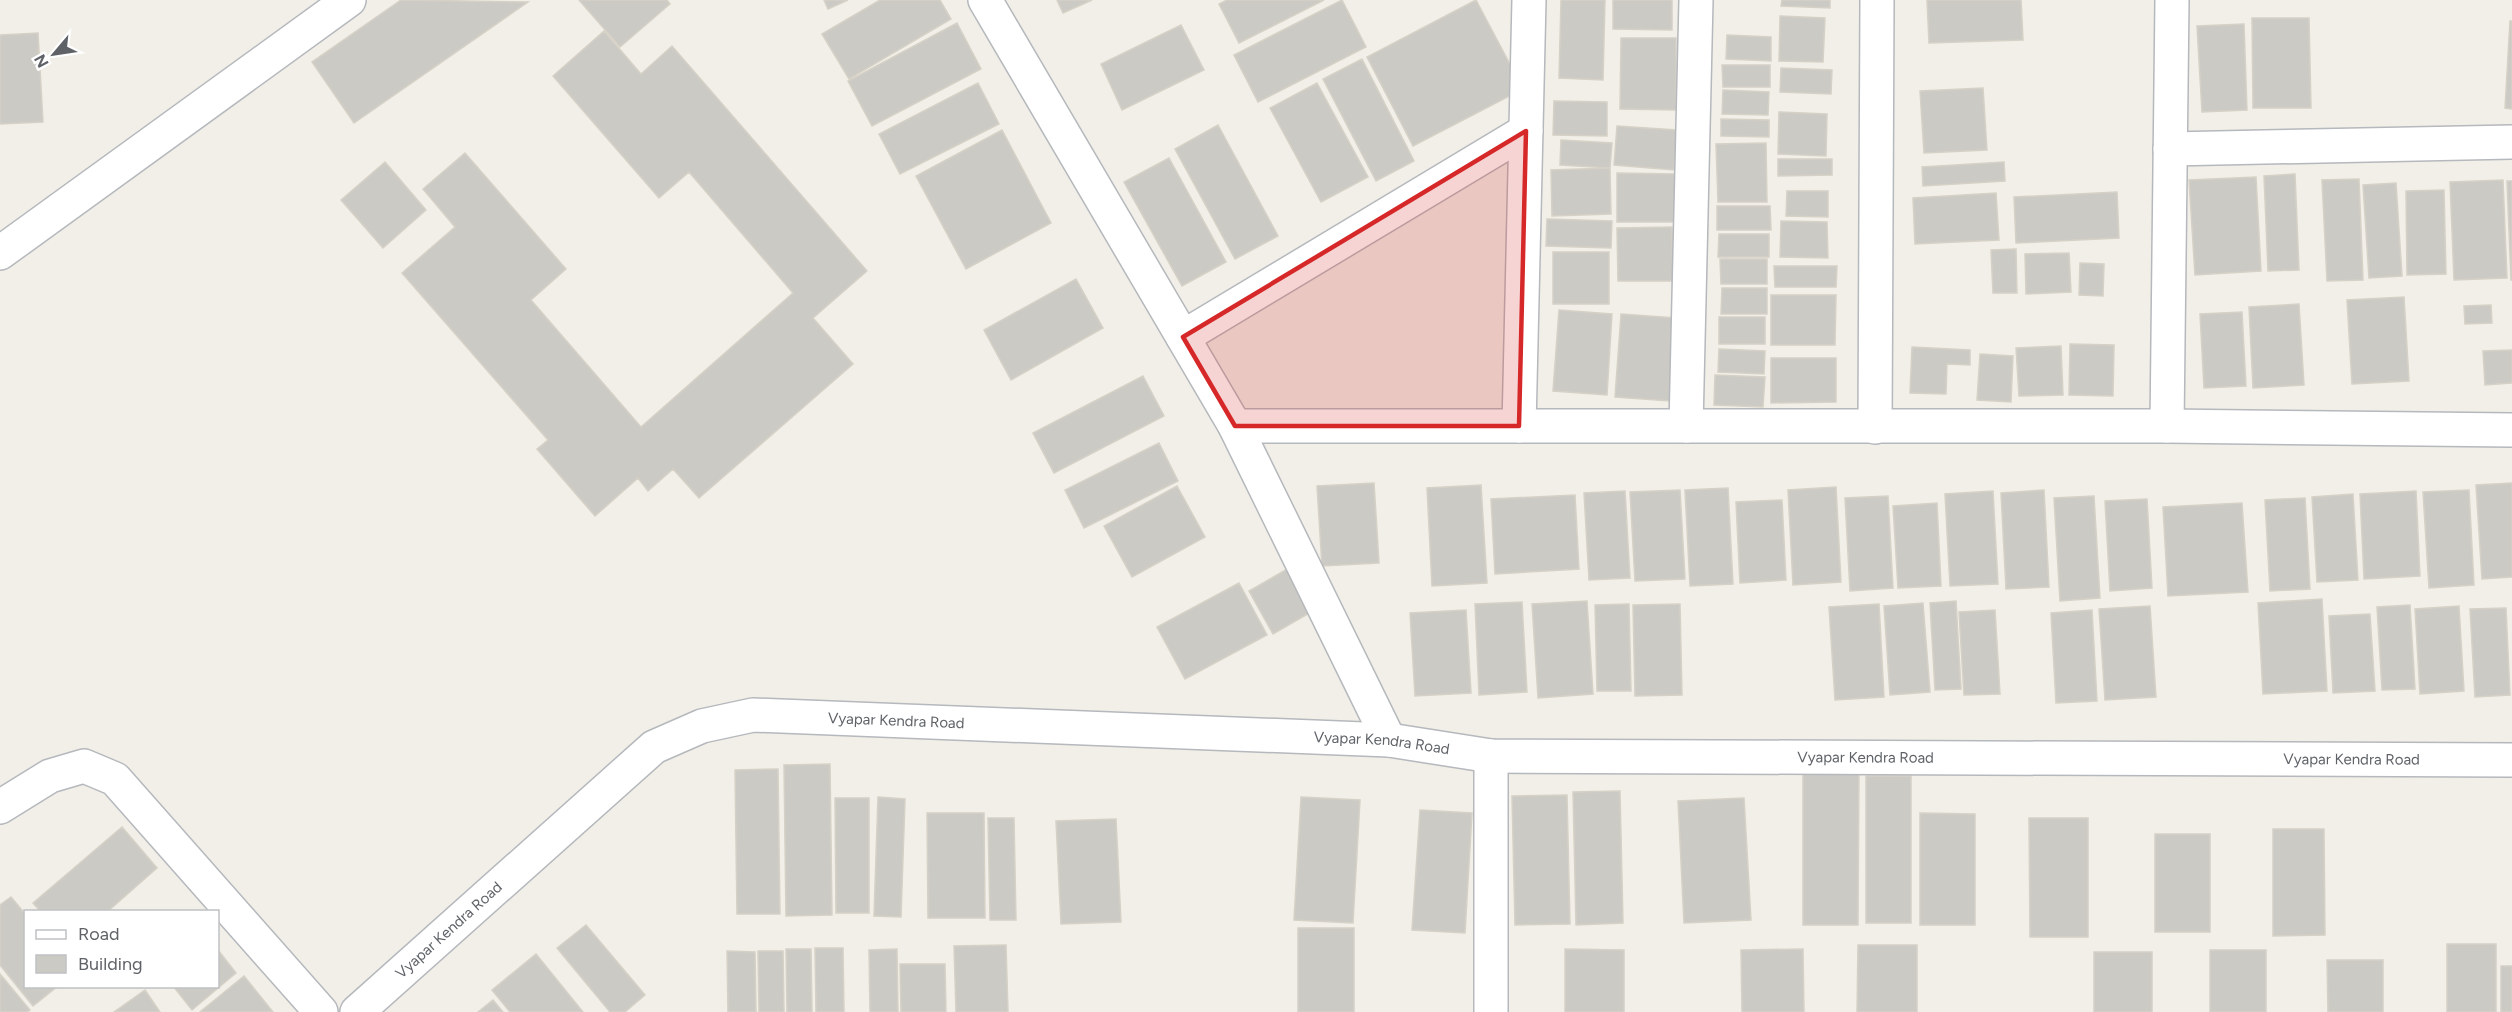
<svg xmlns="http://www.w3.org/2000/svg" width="2512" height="1012" viewBox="0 0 2512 1012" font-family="Figtree,sans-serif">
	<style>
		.building { fill: #cccac5; stroke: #d6d1c6; stroke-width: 1.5 }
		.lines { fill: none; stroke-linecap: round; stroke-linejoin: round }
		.minor-casing { stroke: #b5b8bc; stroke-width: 36 }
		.minor { stroke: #fff; stroke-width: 33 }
		.marked { fill: #d62828; fill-opacity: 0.2; stroke: #d62828; stroke-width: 4.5; stroke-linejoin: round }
		.labels { text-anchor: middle; stroke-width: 4.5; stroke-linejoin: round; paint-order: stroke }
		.street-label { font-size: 15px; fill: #5f6368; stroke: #fff }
	</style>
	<rect width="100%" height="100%" fill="#f1efe8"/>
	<path class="building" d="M401,0L528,2L354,123L312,62Z
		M579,0H667L670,4L620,47Z
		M824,0H848L828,9Z
		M880,0H940L951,19L849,79L822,34Z
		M1057,0H1092L1063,13Z
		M1227,0H1324L1239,43L1219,4Z
		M1342,0L1366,47L1258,102L1234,55Z
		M1476,0L1523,89L1413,146L1367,57Z
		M1561,0H1605L1603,80L1559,78Z
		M1613,0H1672V30L1613,29Z
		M1782,0H1830V8L1781,6Z
		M1927,0H2021L2023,40L1929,43Z
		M1780,16L1825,18L1823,62L1779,61Z
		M2252,18H2309L2311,108H2253Z
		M2510,21H2512V109L2505,108Z
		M957,23L981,69L872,126L848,81Z
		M2244,24L2247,110L2202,112L2197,26Z
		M1181,25L1204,70L1122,110L1101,64Z
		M604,31L641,74L672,46L867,271L813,318L853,364L699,498L673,469L648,491L638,478L595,516L537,449L548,440L402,273L455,227L423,189L465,153L566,269L531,300L641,427L793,293L689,172L659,198L553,76Z
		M38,33L43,122L0,124V35Z
		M1727,35L1771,37V61L1726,59Z
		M1621,38H1676V110L1620,109Z
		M1362,59L1414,161L1376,181L1323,79Z
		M1722,65H1770V87H1723Z
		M1781,68L1832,70L1831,94L1780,92Z
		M978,83L999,124L900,174L879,134Z
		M1317,83L1368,177L1321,202L1270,108Z
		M1983,88L1987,150L1924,153L1920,91Z
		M1723,90L1769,92L1768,115L1722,114Z
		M1554,101L1607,102V136L1553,135Z
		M1779,112L1827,114L1826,156L1778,154Z
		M1721,119L1769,120V137L1721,136Z
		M1218,125L1278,236L1235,259L1175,149Z
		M1617,126L1677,130L1674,170L1614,165Z
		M1002,130L1051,223L966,269L916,176Z
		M1561,140L1612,143L1610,168L1560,165Z
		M1766,143L1767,202H1718L1716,144Z
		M1169,158L1226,262L1182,286L1124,182Z
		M1778,159H1832V175L1778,176Z
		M385,162L426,210L383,248L341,200Z
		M2004,162L2005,181L1923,186L1922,167Z
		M1610,168L1611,214L1552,216L1551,170Z
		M1617,173L1676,174V222H1617Z
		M2295,174L2299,270L2268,271L2264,176Z
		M2256,177L2261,271L2195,275L2189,180Z
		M2359,179L2363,280L2327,281L2322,180Z
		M2503,180L2507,278L2454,280L2450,182Z
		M2507,181H2512V280H2511Z
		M2396,183L2402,276L2369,278L2363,185Z
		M2444,190L2446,274L2407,275L2406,191Z
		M1787,191H1828V217L1786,216Z
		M2117,192L2119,238L2016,243L2014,197Z
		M1996,193L1999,240L1915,244L1913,198Z
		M1717,206H1770L1771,230H1717Z
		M1547,219L1612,221L1611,248L1546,246Z
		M1781,221L1827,222L1828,258L1780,257Z
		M1672,227L1673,281H1618L1617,228Z
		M1719,234H1769V257H1718Z
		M2016,249L2017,293H1993L1991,250Z
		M1553,252H1609V304H1553Z
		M2069,253L2071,292L2026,294L2025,254Z
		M1720,259H1767V284H1721Z
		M2080,263L2104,264L2103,296L2079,295Z
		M1774,266H1837L1836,287H1775Z
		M1076,279L1103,328L1011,380L984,330Z
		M1722,288H1767V314H1721Z
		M1771,295H1836L1835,345H1771Z
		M2404,297L2409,381L2352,384L2347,300Z
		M2299,304L2304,385L2253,388L2249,307Z
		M2491,305L2492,323L2465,324L2464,306Z
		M1559,310L1612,314L1607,395L1553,391Z
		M2242,312L2246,386L2204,388L2200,314Z
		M1621,314L1676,318L1670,401L1615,397Z
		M1719,317H1765V344H1719Z
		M2070,344L2114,345L2113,396L2069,395Z
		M2061,346L2063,395L2019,396L2016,348Z
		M1912,347L1970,350V365L1947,364L1946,394L1910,393Z
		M1719,349L1765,351L1764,374L1718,372Z
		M2512,350V383L2485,385L2483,351Z
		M1980,354L2013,356L2011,402L1977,400Z
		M1771,358H1836V402L1771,403Z
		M1715,375L1765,377L1763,407L1714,405Z
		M1143,376L1164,416L1054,473L1033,433Z
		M1159,443L1178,481L1084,528L1065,490Z
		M1374,483L1379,563L1322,566L1317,486Z
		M2512,483V577L2482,579L2476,485Z
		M1481,485L1487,583L1432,586L1427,488Z
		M1177,486L1205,537L1132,577L1104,526Z
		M1836,487L1841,582L1793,585L1788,490Z
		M1728,488L1733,584L1690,586L1685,490Z
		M1680,490L1685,579L1635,581L1630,492Z
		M2044,490L2049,587L2006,589L2001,493Z
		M2469,490L2474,585L2429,588L2423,492Z
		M1625,491L1630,578L1589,580L1584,493Z
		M1993,491L1998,584L1950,586L1945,494Z
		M2416,491L2420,576L2364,579L2360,494Z
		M2353,494L2358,580L2317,582L2312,497Z
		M1575,495L1579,569L1495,574L1491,499Z
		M1888,496L1893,588L1850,591L1845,498Z
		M2094,496L2100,598L2060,601L2054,498Z
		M2305,498L2310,589L2270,591L2265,500Z
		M2147,499L2152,588L2110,591L2105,501Z
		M1782,500L1786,580L1740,583L1736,502Z
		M1937,503L1941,586L1898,588L1893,506Z
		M2242,503L2248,592L2168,596L2163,507Z
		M1296,564L1320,607L1273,634L1249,591Z
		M1239,583L1267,635L1185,679L1157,627Z
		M2322,599L2327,691L2263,694L2258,603Z
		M1587,601L1593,694L1538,698L1532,604Z
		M1956,601L1961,689L1935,690L1930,603Z
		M1522,602L1527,692L1479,695L1475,604Z
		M1923,603L1930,692L1890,695L1884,606Z
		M1629,604L1631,691H1597L1595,605Z
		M1680,604L1682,695L1635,696L1633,605Z
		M1879,604L1884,697L1835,700L1829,607Z
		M2410,605L2415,689L2382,690L2377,607Z
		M2150,606L2156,697L2105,700L2099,609Z
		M2459,606L2464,691L2420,694L2415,609Z
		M2506,608L2510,695L2475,697L2470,609Z
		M1466,610L1471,693L1415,696L1410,613Z
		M1995,610L2000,694L1964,695L1959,612Z
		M2092,610L2097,701L2056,703L2051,613Z
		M2370,614L2375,691L2333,693L2329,616Z
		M830,764L832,915L786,916L784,765Z
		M1803,766H1859L1858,925H1803Z
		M778,769L780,914H737L735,770Z
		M1866,776H1911V923H1866Z
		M1620,791L1623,923L1576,925L1573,792Z
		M1567,795L1570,924L1515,925L1512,796Z
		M878,797L905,799L901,917L874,916Z
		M1301,797L1360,800L1353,923L1294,920Z
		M835,798H869V913H836Z
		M1744,798L1751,920L1684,923L1678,801Z
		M1420,810L1472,813L1465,933L1412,930Z
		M927,813H984L985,918H928Z
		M1920,813L1975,814V925H1920Z
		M988,818H1014L1016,920H990Z
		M2029,818H2088V937H2030Z
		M1116,819L1121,922L1061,924L1056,821Z
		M122,827L157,868L107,912H41L33,903Z
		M2273,829H2324L2325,935L2273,936Z
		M2155,834H2210V932H2155Z
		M11,897L26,915V986H58L33,1006L0,965V905Z
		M586,925L645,995L625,1012H610L557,948Z
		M1298,928H1354V1012H1298Z
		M2447,944H2496V1012H2447Z
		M1006,945L1008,1012H956L954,946Z
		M1858,945H1917V1012H1857Z
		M815,948H843L844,1012H816Z
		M786,949H811L812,1012H787Z
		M897,949L898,1012H870L869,950Z
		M1565,949L1624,950V1012H1565Z
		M1803,949L1804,1012H1742L1741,950Z
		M218,950L236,973L192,1010L173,986H218Z
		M2210,950H2266V1012H2210Z
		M727,951L755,952L756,1012H728Z
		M758,951H783L784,1012H759Z
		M2094,952H2152V1012H2094Z
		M536,954L583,1012H510L492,990Z
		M2327,960H2383V1012H2328Z
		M900,964H945L946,1012H901Z
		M2501,966H2512V1012H2501Z
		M0,974L30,1010L27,1012H0Z
		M244,976L273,1012H200Z
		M145,990L160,1012H114Z
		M493,1000L503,1012H478Z"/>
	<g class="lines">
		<g class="minor-casing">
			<g id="minor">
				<path d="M985,0L1235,426L1389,740"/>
				<path d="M2170,149L2512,142"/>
				<path d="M0,253L349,0"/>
				<path d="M1183,337L1526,131"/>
				<path d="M1235,426H2167L2512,430"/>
				<path d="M1519,426L1529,0"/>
				<path d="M1686,426L1696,0"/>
				<path d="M2167,426L2172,0"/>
				<path d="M1875,427L1877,0"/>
				<path d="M0,807L50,776L84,766L115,779L321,1012"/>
				<path id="s1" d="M357,1012L654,747L702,726L753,715L1389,740L1491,756L2512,760"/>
				<path d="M1491,1012V756"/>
			</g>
		</g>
		<use href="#minor" class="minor"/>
	</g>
	<path class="marked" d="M1526,131L1519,426H1235L1183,337Z"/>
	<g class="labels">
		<g class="street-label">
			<text dy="5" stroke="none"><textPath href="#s1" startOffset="646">Vyapar Kendra Road</textPath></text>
			<text dy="5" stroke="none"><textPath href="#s1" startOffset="1132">Vyapar Kendra Road</textPath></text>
			<text dy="5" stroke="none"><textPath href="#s1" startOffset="1617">Vyapar Kendra Road</textPath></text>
			<text dy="5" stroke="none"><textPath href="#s1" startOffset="2103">Vyapar Kendra Road</textPath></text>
			<text dy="5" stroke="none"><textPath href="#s1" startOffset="123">Vyapar Kendra Road</textPath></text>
		</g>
	</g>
	<rect x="24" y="910" width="195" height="78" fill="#ffffff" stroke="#bfc1c3" stroke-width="1.5"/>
	<rect x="36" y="930" width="30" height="9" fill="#ffffff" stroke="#bfc1c3" stroke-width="1.5"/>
	<text x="78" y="940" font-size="18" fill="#5f6368">Road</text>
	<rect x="36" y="955" width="30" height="18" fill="#cccac5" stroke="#bfc1c3" stroke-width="1.5"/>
	<text x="78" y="970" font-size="18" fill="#5f6368">Building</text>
	<g transform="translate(54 54) rotate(241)" stroke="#ffffff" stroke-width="4.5" paint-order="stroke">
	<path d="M0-4.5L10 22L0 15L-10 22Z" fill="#5f6368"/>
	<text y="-9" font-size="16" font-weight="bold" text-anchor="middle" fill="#5f6368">N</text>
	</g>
</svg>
